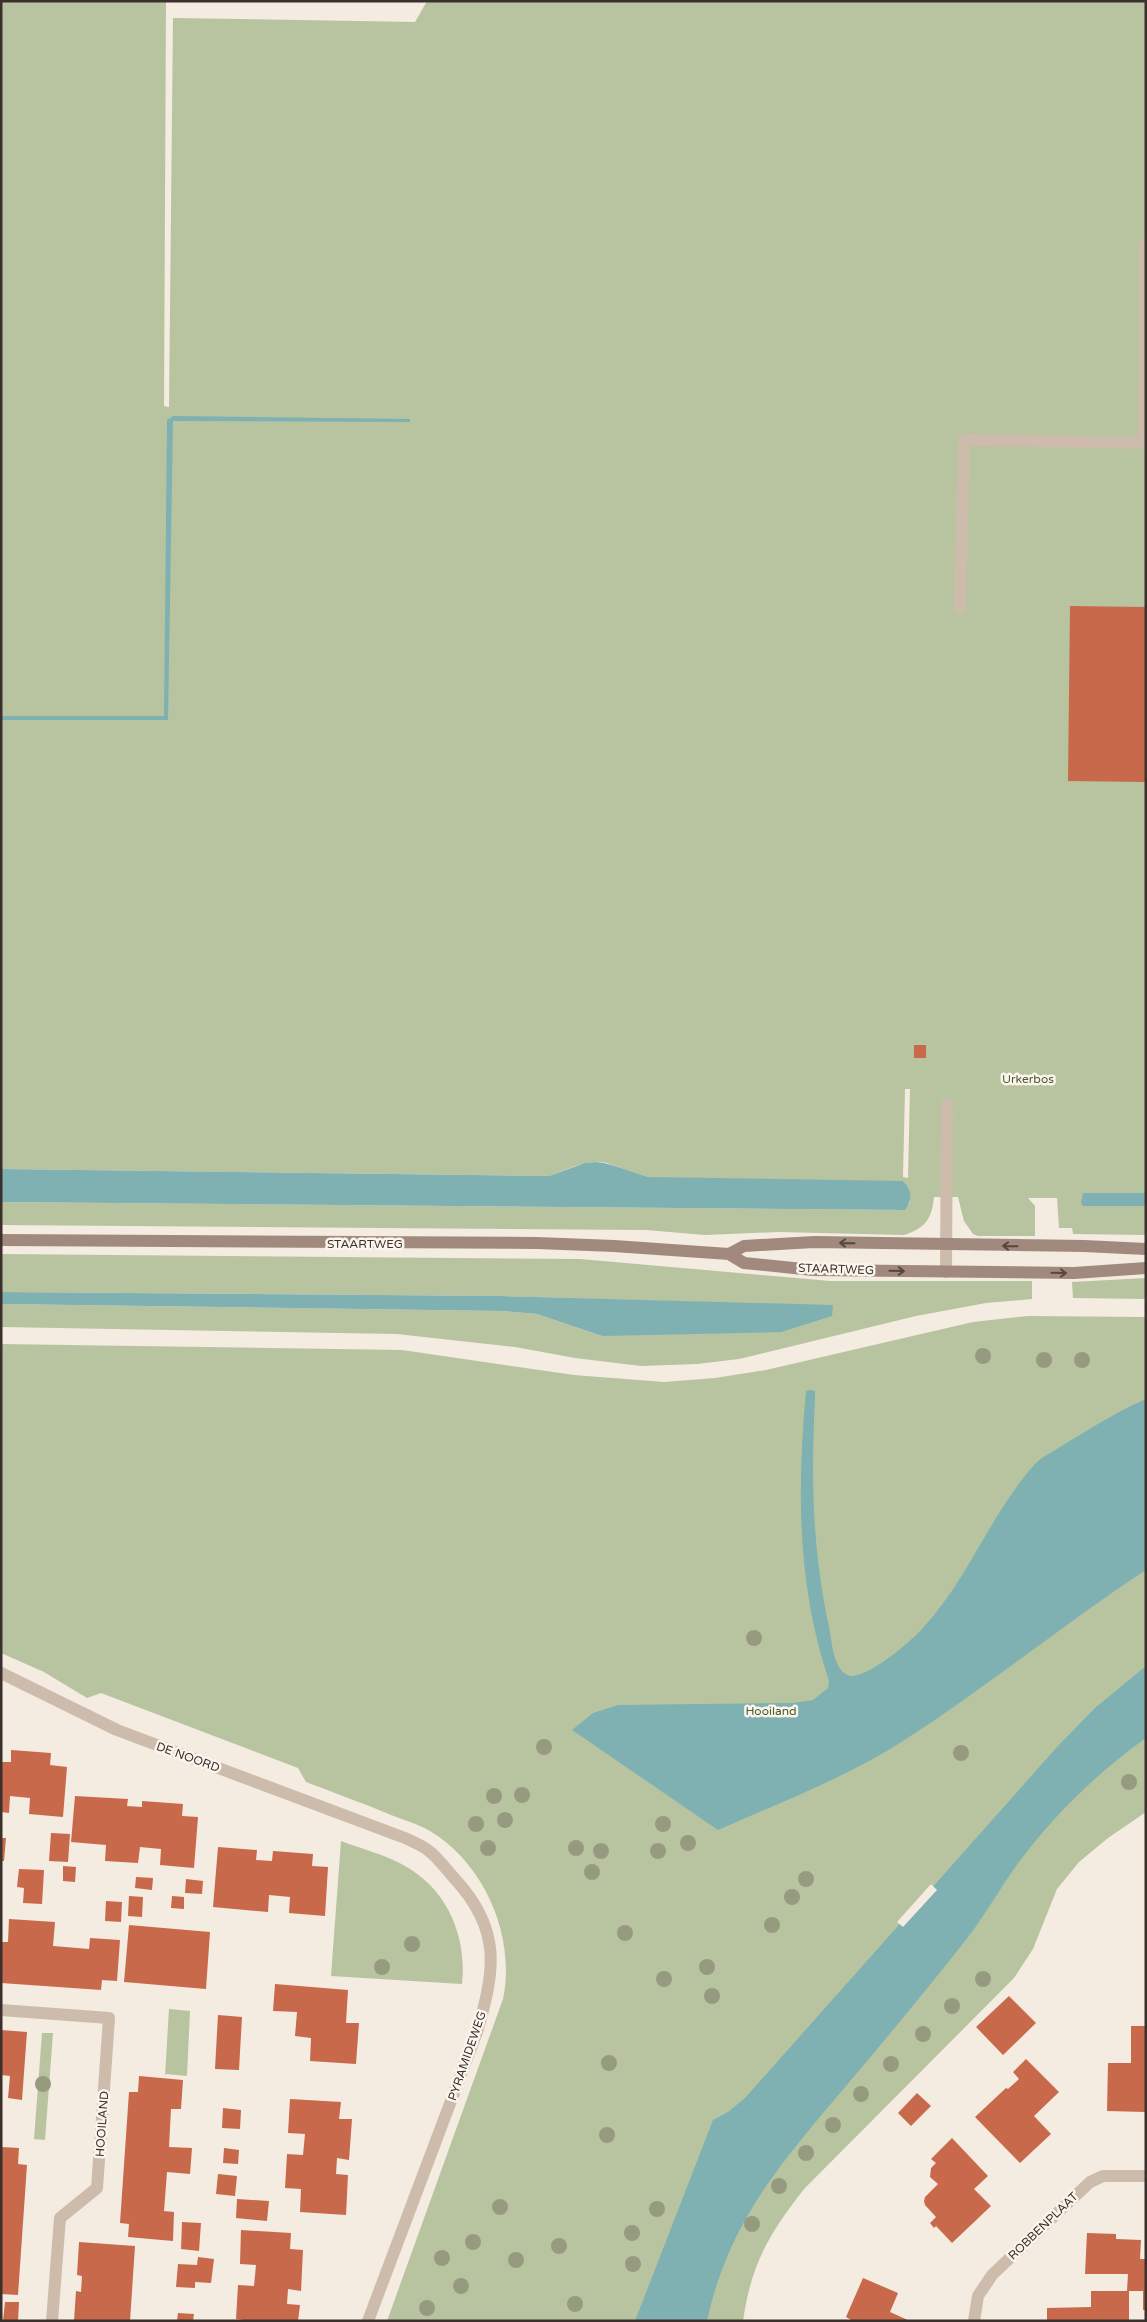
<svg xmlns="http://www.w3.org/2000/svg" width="1147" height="2322" viewBox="0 0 1147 2322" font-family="'Varela Round',sans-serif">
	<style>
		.green { fill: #b8c4a0; fill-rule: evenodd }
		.water { fill: #7fb0b2 }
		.pier { fill: #f4ebe1 }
		.building { fill: #c8694b }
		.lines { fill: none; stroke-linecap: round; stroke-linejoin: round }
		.lane { stroke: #cdbbac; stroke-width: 12 }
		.street { stroke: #cdbbac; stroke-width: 12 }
		.secondary { stroke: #a18a7d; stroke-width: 12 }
		.tree { fill: #969b7f }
		.oneway { stroke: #544640 }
		.labels { text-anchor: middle; stroke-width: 5; stroke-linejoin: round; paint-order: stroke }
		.park-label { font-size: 12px; fill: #4a5a2e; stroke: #fbf5ee }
		.street-label { font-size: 12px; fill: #3b302b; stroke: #fbf5ee }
	</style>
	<rect width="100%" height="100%" fill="#f4ebe1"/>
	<path class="green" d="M1,1H166L164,406L169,407L173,18L415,22L427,1H1146V1235L1073,1234L1072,1228H1059L1057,1198H1028L1035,1206V1236H978L973,1234L964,1221L958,1197H934C932,1218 926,1228 904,1235L779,1232L705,1235L646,1230L1,1225V1202L904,1210L910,1202V1196L649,1177C634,1174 621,1167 607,1163C588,1158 567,1170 549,1176L1,1169ZM905,1089H910L908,1178L903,1177Z
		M1,1254L580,1259L830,1281H1032V1299L986,1303L916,1316L739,1359L697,1364L641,1366L575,1358L515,1347L397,1334L1,1327V1304L502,1311L537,1314L602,1336L833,1306L500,1296L1,1292Z
		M1146,1278V1299L1073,1298L1072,1282Z
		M1028,1316L1146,1317V1812L1108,1838L1079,1862L1057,1889L1033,1949L1014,1978L805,2188C770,2232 751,2264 743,2321H387L503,1999C516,1937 485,1864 430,1831C418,1824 404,1820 391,1815C363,1803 334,1793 306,1782L298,1768L101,1693L87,1698L44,1672L1,1653V1344L402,1350L574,1375L664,1382L715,1378L766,1370L973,1322Z
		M341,1841C362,1849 386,1855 405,1866C448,1890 467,1937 462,1984L331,1976Z
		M169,2009L190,2011L187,2076L166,2074L165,2076Z
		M42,2033H53L45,2140L34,2139Z"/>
	<path class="water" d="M173,416L410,419V422L173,421L168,720H1V716H164L167,420Z
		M596,1162C614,1163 631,1173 649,1177L903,1181C912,1191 913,1199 905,1210L1,1202V1169L549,1176L585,1163Z
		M1083,1193H1146V1206H1083L1081,1203Z
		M1,1292L500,1296L833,1305L832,1316L781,1332L602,1336L537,1314L502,1311L1,1304Z
		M809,1390L815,1391V1398C811,1479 812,1547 829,1627C832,1642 833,1667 847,1675C863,1683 911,1641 922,1629C968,1580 990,1514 1035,1464C1042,1457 1052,1452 1060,1447C1088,1430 1116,1412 1146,1399V1570C1064,1624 988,1686 906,1739C848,1777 781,1802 718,1830L572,1730L593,1713L618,1705L793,1703L813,1700L828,1688L829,1681C797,1585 797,1491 806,1391Z
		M1146,1666V1738C1098,1772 1054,1815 1019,1862C999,1889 983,1920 961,1946C924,1993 885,2040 846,2086C782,2162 729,2220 707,2321H635L713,2120L728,2112L745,2098L1057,1747L1095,1708Z"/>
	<path class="pier" d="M931,1884L937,1890L903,1927L897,1922Z"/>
	<path class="building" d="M1070,606L1146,607V782L1068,781Z
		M914,1045H926V1058H914Z
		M11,1750L51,1753L50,1765L67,1767L63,1817L29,1814L30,1798L10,1796L9,1813L1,1812V1762H11Z
		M75,1796L128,1799L127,1806L142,1807V1801L183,1804L182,1816L198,1817L194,1868L160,1865L161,1849L140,1847L138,1863L105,1861L106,1845L71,1842Z
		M51,1833L70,1834L68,1862L49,1861Z
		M1,1838H6L4,1861H1Z
		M218,1847L257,1850L256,1860L272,1861L273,1851L313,1854L312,1866L328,1867L325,1916L289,1913L290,1897L269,1895L268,1912L213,1907Z
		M63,1866L76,1867L75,1882L63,1881Z
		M19,1869L44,1870L42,1904L23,1903L24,1888L17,1887Z
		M136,1877L153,1878L152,1890L135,1888Z
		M186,1879L203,1881L202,1894L185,1893Z
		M129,1896L143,1897L142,1917L128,1916Z
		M172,1896L184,1897V1909L171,1908Z
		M106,1901L122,1902L121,1922L105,1921Z
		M9,1919L55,1922L53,1946L89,1949L90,1938L120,1940L117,1981L102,1980L101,1990L1,1983V1942H8Z
		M129,1925L210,1932L206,1989L124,1982Z
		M275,1984L348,1990L346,2023H359L356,2064L310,2061L311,2038L295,2036L297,2012L273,2011Z
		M1009,1996L1036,2023L1003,2055L976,2027Z
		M218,2015L242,2017L239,2070L215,2069Z
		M1131,2026H1146L1145,2112L1107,2111L1108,2063H1131Z
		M1,2030L27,2032L22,2100L8,2098L10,2076L1,2075Z
		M1026,2059L1059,2092L1034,2116L1051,2134L1020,2163L975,2117L1006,2088L1008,2089L1019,2079L1013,2072Z
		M139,2076L183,2080L181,2109H171L169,2147L192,2148L190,2174L167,2172L164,2211L174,2212L173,2241L128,2237L129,2224L120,2223L129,2092H138Z
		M917,2093L931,2106L911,2126L898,2113Z
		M290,2099L341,2102L339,2119H352L349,2160L337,2158L336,2174L348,2175L346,2215L300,2212L301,2189L285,2188L287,2154L303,2155L305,2134L288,2133Z
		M223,2108L241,2110L240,2129L222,2128Z
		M952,2138L988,2176L974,2189L991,2206L952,2243L936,2226L934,2228L930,2223L936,2217L925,2205L924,2201L925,2197L938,2184L930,2177L931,2168L936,2163L931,2159Z
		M1,2147L19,2148L18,2164L27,2165L18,2295L1,2294Z
		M224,2148L239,2150L238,2164L223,2163Z
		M218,2174L237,2176L235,2196L216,2194Z
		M237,2199L269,2201L267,2221L236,2218Z
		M182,2222L201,2223L199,2251L181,2249Z
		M241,2230L291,2233L290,2249L303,2250L301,2291L288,2289L287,2304L300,2305L298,2321H252L236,2319L238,2285L254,2286L256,2265L240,2264Z
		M1087,2233L1116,2234V2239L1141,2240L1140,2259H1146V2310H1143V2291H1129V2321H1047V2308L1091,2307V2291H1127L1128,2274H1085Z
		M79,2242L135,2246L130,2321H74L76,2291L81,2292L82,2276L77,2275Z
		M198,2257L214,2259L211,2283L195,2282V2288L176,2287L178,2264L197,2265Z
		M863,2278L898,2293L890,2312L910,2321H853L846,2317Z
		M5,2302H19L18,2321H3Z
		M178,2313L194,2314L193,2321H177Z"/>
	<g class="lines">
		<path class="lane" d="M960,608L964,440L1144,443L1145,245
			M946,1272L947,1104"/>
		<path class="street" d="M1,1673L117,1730L405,1838C413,1842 422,1845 429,1851C438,1858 447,1870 455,1879C502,1930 495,1970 477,2032L368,2321
			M1,2010L109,2018L97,2188L60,2218L52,2321
			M974,2321L978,2296L992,2275L1090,2182L1103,2176H1146"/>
		<path class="secondary" d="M1,1240L537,1243L614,1246L729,1254L744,1263L813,1270L1074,1273L1146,1268
			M729,1254L744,1246L814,1242L1084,1246L1146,1249"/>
	</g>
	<g class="tree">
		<circle cx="983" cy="1356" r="8"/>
		<circle cx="1044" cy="1360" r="8"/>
		<circle cx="1082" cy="1360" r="8"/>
		<circle cx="754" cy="1638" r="8"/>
		<circle cx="544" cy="1747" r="8"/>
		<circle cx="961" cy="1753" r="8"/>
		<circle cx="1129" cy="1782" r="8"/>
		<circle cx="522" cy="1795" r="8"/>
		<circle cx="494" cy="1796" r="8"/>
		<circle cx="505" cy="1820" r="8"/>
		<circle cx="476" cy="1824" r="8"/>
		<circle cx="663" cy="1824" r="8"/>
		<circle cx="688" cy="1843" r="8"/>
		<circle cx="488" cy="1848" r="8"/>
		<circle cx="576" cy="1848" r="8"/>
		<circle cx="601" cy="1851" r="8"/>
		<circle cx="658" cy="1851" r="8"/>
		<circle cx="592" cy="1872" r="8"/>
		<circle cx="806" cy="1879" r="8"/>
		<circle cx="792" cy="1897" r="8"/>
		<circle cx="772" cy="1925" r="8"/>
		<circle cx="625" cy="1933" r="8"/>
		<circle cx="412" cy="1944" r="8"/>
		<circle cx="382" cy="1967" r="8"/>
		<circle cx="707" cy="1967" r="8"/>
		<circle cx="664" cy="1979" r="8"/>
		<circle cx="983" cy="1979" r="8"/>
		<circle cx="712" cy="1996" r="8"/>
		<circle cx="952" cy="2006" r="8"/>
		<circle cx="923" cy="2034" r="8"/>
		<circle cx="609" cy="2063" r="8"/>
		<circle cx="891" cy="2064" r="8"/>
		<circle cx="43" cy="2084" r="8"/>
		<circle cx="861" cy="2094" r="8"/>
		<circle cx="833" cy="2125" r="8"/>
		<circle cx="607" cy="2135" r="8"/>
		<circle cx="806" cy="2153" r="8"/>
		<circle cx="779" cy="2186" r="8"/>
		<circle cx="500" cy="2207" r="8"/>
		<circle cx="657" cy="2209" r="8"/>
		<circle cx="752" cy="2224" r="8"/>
		<circle cx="632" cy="2233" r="8"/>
		<circle cx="473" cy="2242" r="8"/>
		<circle cx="559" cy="2246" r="8"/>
		<circle cx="442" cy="2258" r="8"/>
		<circle cx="516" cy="2260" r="8"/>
		<circle cx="633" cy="2264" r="8"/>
		<circle cx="461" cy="2286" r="8"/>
		<circle cx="575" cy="2304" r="8"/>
		<circle cx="427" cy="2308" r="8"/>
	</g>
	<defs><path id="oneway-shaft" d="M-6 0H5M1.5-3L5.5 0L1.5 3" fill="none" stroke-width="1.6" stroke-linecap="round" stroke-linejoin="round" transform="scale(1.25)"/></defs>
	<g class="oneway">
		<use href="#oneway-shaft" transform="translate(847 1243) rotate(-179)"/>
		<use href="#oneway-shaft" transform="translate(1010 1246) rotate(-179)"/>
		<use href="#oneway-shaft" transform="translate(897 1271) rotate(1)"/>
		<use href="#oneway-shaft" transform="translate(1059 1273) rotate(1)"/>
	</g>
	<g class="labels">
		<g class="park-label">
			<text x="1028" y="1083">Urkerbos</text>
			<text x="771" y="1715">Hooiland</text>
		</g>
		<g class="street-label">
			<text x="365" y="1248">STAARTWEG</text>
			<text transform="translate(836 1269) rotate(2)" y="4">STAARTWEG</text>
			<text transform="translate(188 1757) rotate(20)" y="4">DE NOORD</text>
			<text transform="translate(467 2056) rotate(-71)" y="4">PYRAMIDEWEG</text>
			<text transform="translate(102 2124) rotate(-86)" y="4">HOOILAND</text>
			<text transform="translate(1043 2226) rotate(-44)" y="4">ROBBENPLAAT</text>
		</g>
	</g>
	<rect width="1147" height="2322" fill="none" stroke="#3b302b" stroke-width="5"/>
</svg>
